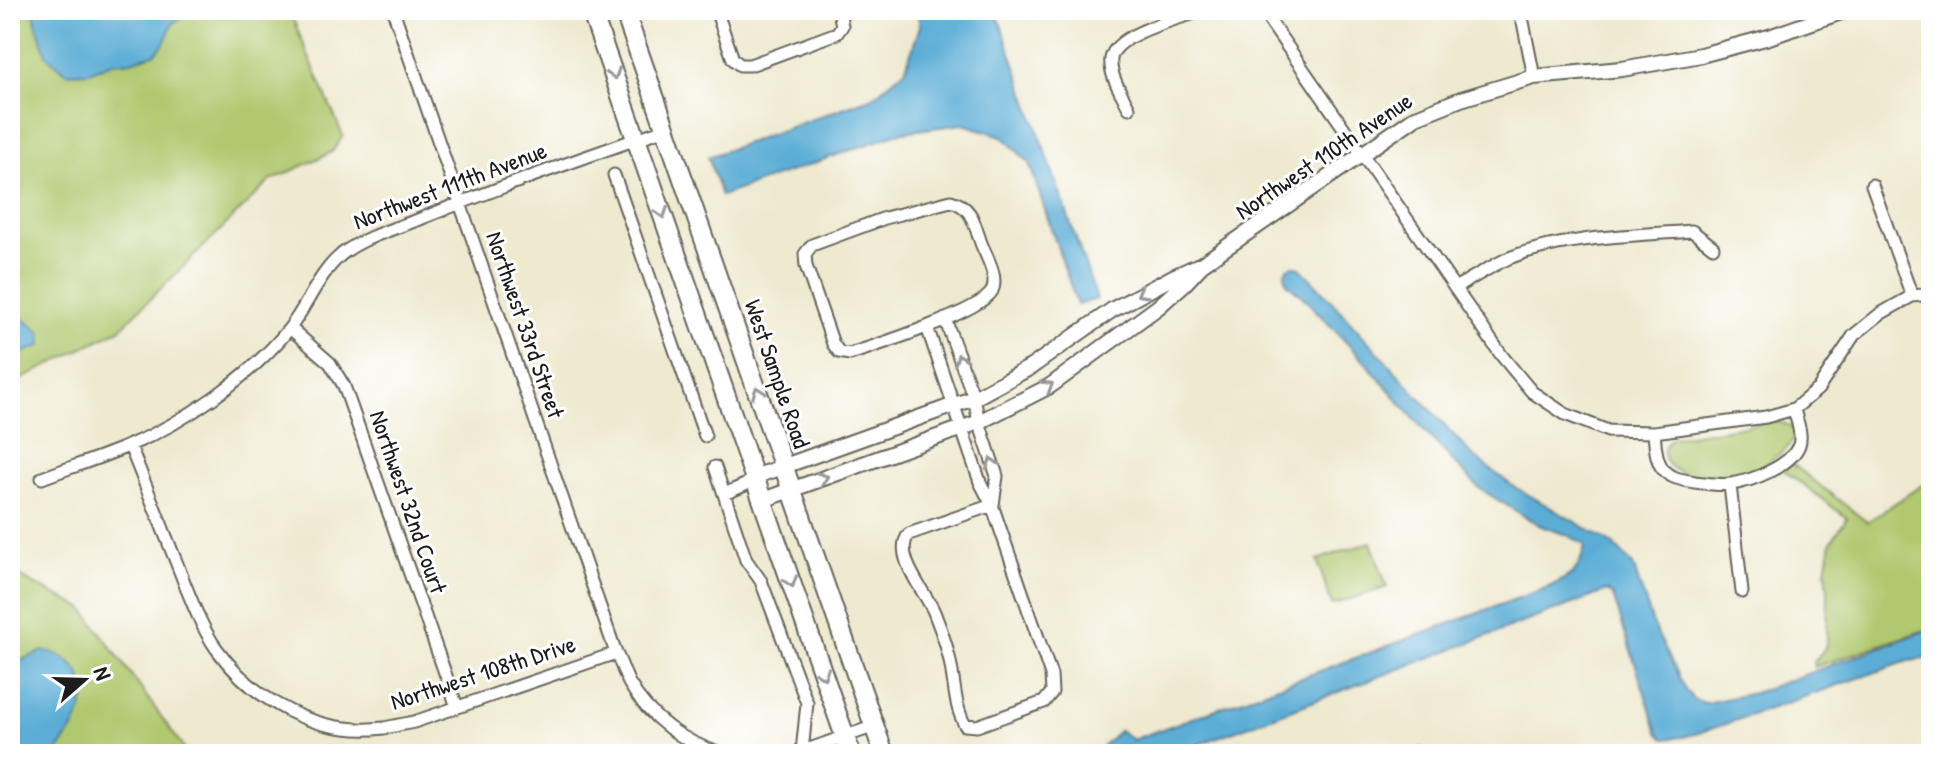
<svg xmlns="http://www.w3.org/2000/svg" width="1941" height="764" viewBox="0 0 1941 764" font-family="'Patrick Hand',sans-serif">
	<style>
		.green { fill: #b0c86e; stroke: #667245; stroke-width: 2 }
		.water { fill: #5badd6; stroke: #3c6479; stroke-width: 2 }
		.lines { fill: none; stroke-linecap: round; stroke-linejoin: round }
		.minor-casing { stroke: #66645b; stroke-width: 15 }
		.tertiary-casing { stroke: #66645b; stroke-width: 18 }
		.primary-casing { stroke: #66645b; stroke-width: 22 }
		.minor { stroke: #fff; stroke-width: 11 }
		.tertiary { stroke: #fff; stroke-width: 14 }
		.primary { stroke: #fff; stroke-width: 18 }
		.oneway { stroke: #999 }
		.labels { text-anchor: middle; stroke-width: 6; stroke-linejoin: round; paint-order: stroke }
		.street-label { font-size: 24px; fill: #1c1c1c; stroke: #fff }
	</style>
	<rect width="100%" height="100%" fill="#fff"/>
	<filter id="ink" filterUnits="userSpaceOnUse"><feTurbulence type="fractalNoise" baseFrequency=".0125" numOctaves="2"/><feDisplacementMap in="SourceGraphic" scale="16" xChannelSelector="R" yChannelSelector="G"/><feConvolveMatrix kernelMatrix="1 2 1 2 8 2 1 2 1" color-interpolation-filters="sRGB"/></filter>
	<filter id="wash" filterUnits="userSpaceOnUse"><feTurbulence type="fractalNoise" baseFrequency=".006" numOctaves="4" result="noise"/><feDisplacementMap in="SourceGraphic" scale="32" xChannelSelector="R" yChannelSelector="G"/><feGaussianBlur stdDeviation="1.8" result="paint"/><feColorMatrix in="noise" values="0 0 0 0 0 0 0 0 0 0 0 0 0 0 0 0 0 1.4 0 .05"/><feComposite in="paint" operator="in"/></filter>
	<g filter="url(#wash)">
		<rect width="100%" height="100%" fill="#eee9cf"/>
		<path class="green" d="M10,10H289L343,136L332,152L270,181L120,329L16,382L10,386Z
			M1775,421C1827,431 1760,470 1741,475C1723,479 1703,479 1685,474C1677,471 1669,468 1665,460C1662,452 1665,444 1671,438Z
			M1791,463L1867,522L1928,481L1931,487V630H1925L1814,667L1813,663L1825,648L1827,641L1828,589L1826,571L1831,542L1847,518L1782,469Z
			M1371,542L1387,587L1332,605L1317,560Z
			M10,571L47,591L83,608L188,754H10Z"/>
		<path class="water" d="M34,10H192L173,23L163,45L154,54L131,61L112,63L89,72L67,73L46,55L36,23Z
			M917,10H996L1097,299L1077,305L1029,163L1002,136L963,124L902,132L721,196L708,157L873,97L905,70L920,26Z
			M1293,266L1299,267L1313,281L1473,456L1510,484L1613,544L1633,565L1654,627L1685,689L1693,699L1705,703L1754,693L1925,631H1931V658L1908,661L1702,732L1683,737L1664,739L1658,733L1613,596L1607,591L1173,754H1090L1097,751L1120,730L1132,740L1551,586C1574,575 1580,570 1585,545L1567,535L1541,526L1480,489L1430,437L1366,363L1302,296L1287,283L1285,278V272L1288,268Z
			M10,309L41,332L42,345L20,354L10,367Z
			M43,651C55,652 62,656 71,664C101,691 74,730 55,754H10V665Z"/>
	</g>
	<g filter="url(#ink)">
		<g class="lines">
			<g class="minor-casing">
				<path id="minor" d="M393,10L616,653
					M716,10L733,59L740,65H750L837,33L842,26L839,10
					M1262,10L1502,356L1532,392L1565,414L1608,431L1654,432L1766,417L1794,409L1818,389L1854,335L1880,314L1912,296L1931,294
					M1517,10L1523,22L1534,77
					M1129,108C1122,94 1109,75 1111,59C1114,33 1182,18 1204,10
					M614,175L705,436
					M1872,185L1912,296
					M951,201C973,207 974,224 981,243C986,256 999,277 992,291C982,311 875,346 850,354L839,352L833,344L806,266L805,254L812,245L885,218Z
					M1455,288C1473,278 1491,266 1509,258C1564,236 1633,236 1692,231L1713,247
					M945,319L974,398L979,422L997,476L993,505
					M927,327L980,482L992,505L1051,675L1052,692L1044,702L977,726L965,725C953,704 955,677 948,653C945,639 939,625 934,612C925,591 892,555 909,534L992,505
					M290,328L330,363L344,386L457,707
					M1654,432C1655,443 1655,458 1662,468C1668,478 1683,480 1695,482C1706,483 1720,486 1731,484C1752,481 1791,466 1799,445C1803,434 1796,419 1794,409
					M130,446C144,482 159,518 173,554C185,583 198,623 216,648C255,702 317,736 384,728C394,726 404,724 414,722L616,653C621,663 624,673 629,683C649,718 684,743 722,754
					M715,467L746,560L761,581L807,703L802,752
					M42,478C71,467 100,458 128,446C184,423 251,376 289,329C308,305 318,274 342,254C365,236 398,228 425,217C504,185 585,157 665,129
					M1730,485L1742,592
					M724,494L745,485L754,477
					M795,754L875,726
					M1408,754L1415,752"/>
			</g>
			<g class="tertiary-casing">
				<path id="tertiary" d="M754,477L974,398L1031,367L1112,310L1173,277L1202,264L1416,117L1461,99L1534,77L1622,69L1701,55L1769,37L1847,10
					M763,500L979,422L1050,386L1158,307L1185,283L1199,268"/>
			</g>
			<g class="primary-casing">
				<path id="primary" d="M591,10L851,754
					M624,10L884,754"/>
			</g>
			<use href="#minor" class="minor"/>
			<use href="#tertiary" class="tertiary"/>
			<use href="#primary" class="primary"/>
		</g>
		<defs><path id="oneway-chevron" d="M-2-3.5L2.5 0L-2 3.5" fill="none" stroke-width="1.6" stroke-linecap="round" stroke-linejoin="round" transform="scale(2)"/></defs>
		<g class="oneway">
			<use href="#oneway-chevron" transform="translate(614 74) rotate(71)"/>
			<use href="#oneway-chevron" transform="translate(662 213) rotate(71)"/>
			<use href="#oneway-chevron" transform="translate(1142 293) rotate(151)"/>
			<use href="#oneway-chevron" transform="translate(960 359) rotate(-110)"/>
			<use href="#oneway-chevron" transform="translate(1048 386) rotate(-31)"/>
			<use href="#oneway-chevron" transform="translate(758 392) rotate(-109)"/>
			<use href="#oneway-chevron" transform="translate(992 463) rotate(-108)"/>
			<use href="#oneway-chevron" transform="translate(823 478) rotate(-21)"/>
			<use href="#oneway-chevron" transform="translate(791 582) rotate(71)"/>
			<use href="#oneway-chevron" transform="translate(823 674) rotate(71)"/>
		</g>
	</g>
	<g class="labels">
		<g class="street-label">
			<text transform="translate(1324 156) rotate(-34)" y="8">Northwest 110th Avenue</text>
			<text transform="translate(450 186) rotate(-21)" y="8">Northwest 111th Avenue</text>
			<text transform="translate(525 325) rotate(71)" y="8">Northwest 33rd Street</text>
			<text transform="translate(777 374) rotate(71)" y="8">West Sample Road</text>
			<text transform="translate(408 502) rotate(71)" y="8">Northwest 32nd Court</text>
			<text transform="translate(483 673) rotate(-18)" y="8">Northwest 108th Drive</text>
		</g>
	</g>
	<rect width="1941" height="764" fill="none" stroke="#fff" stroke-width="40"/>
	<g transform="translate(84 680) rotate(70)" stroke="#ffffff" stroke-width="6" paint-order="stroke">
	<path d="M0-6L14 30L0 20L-14 30Z" fill="#1c1c1c"/>
	<text y="-12" font-size="22" font-weight="bold" text-anchor="middle" fill="#1c1c1c">N</text>
	</g>
</svg>
